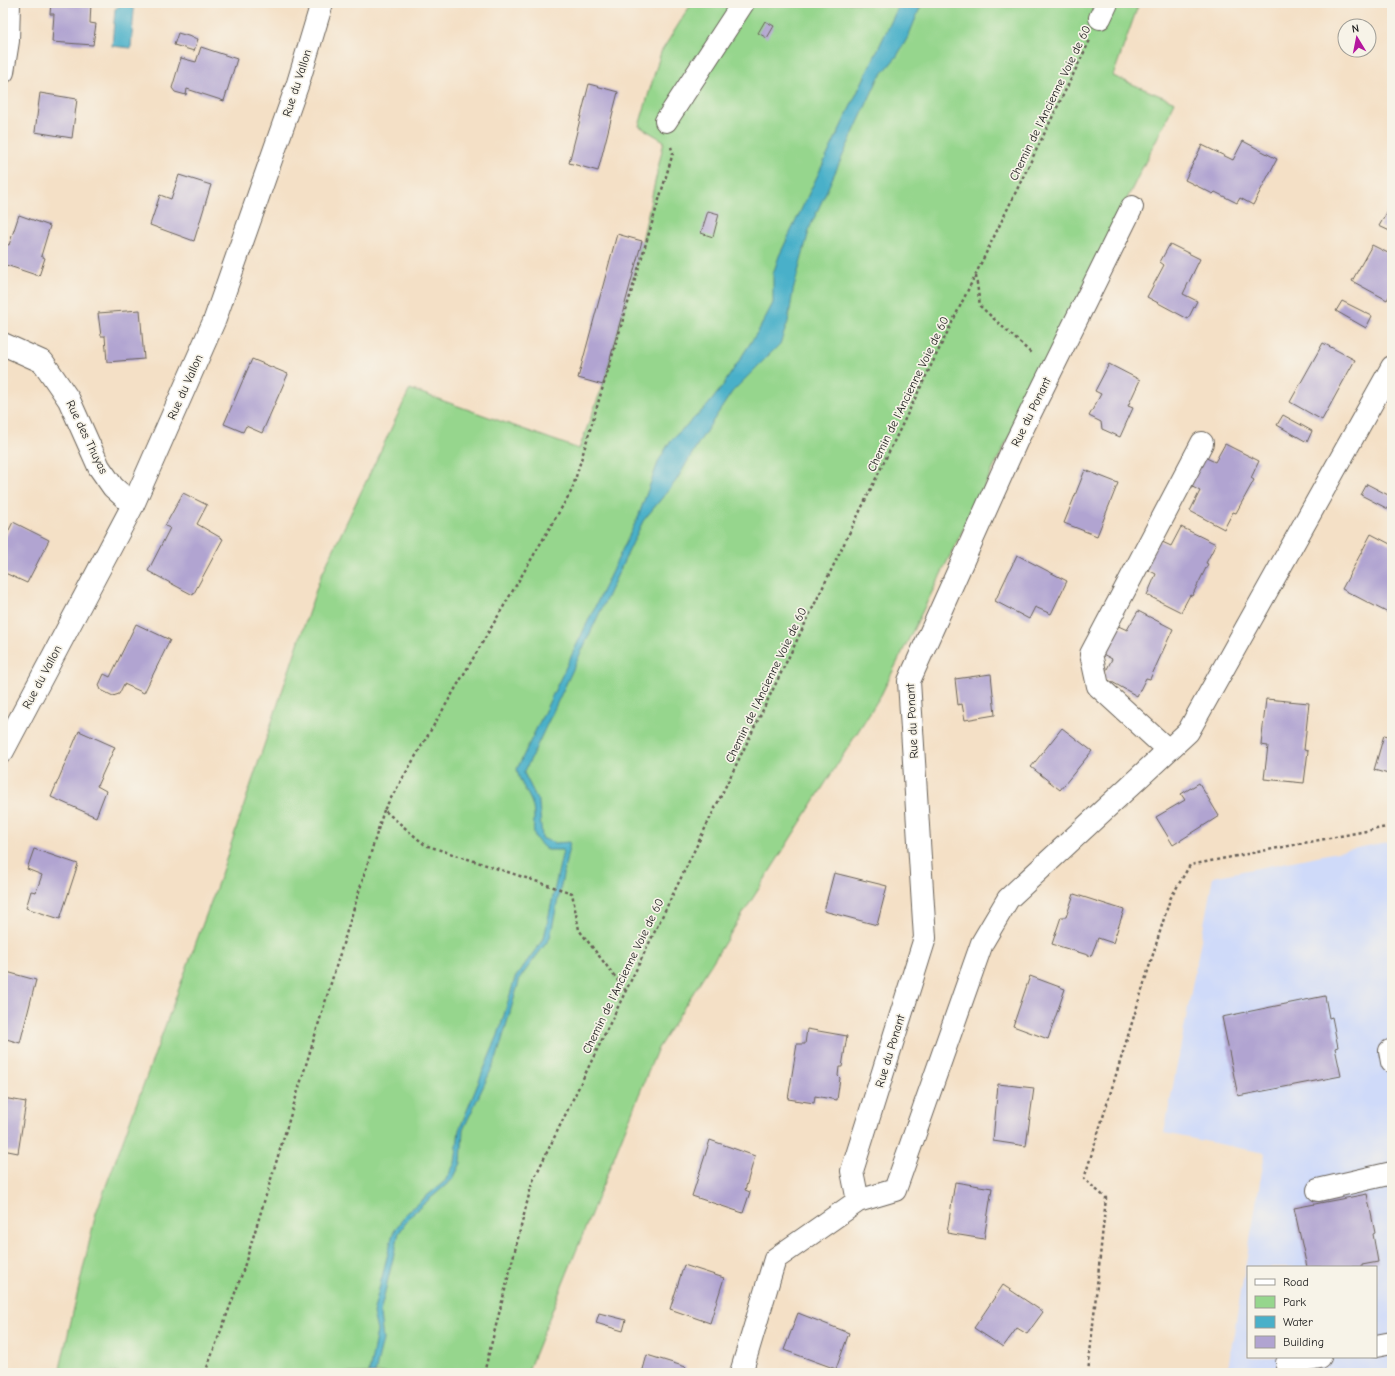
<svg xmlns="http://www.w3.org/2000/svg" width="1395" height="1376" viewBox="0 0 1395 1376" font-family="'Comic Neue',sans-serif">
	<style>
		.built { fill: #cfdaf9; fill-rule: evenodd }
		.green { fill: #96d68d; stroke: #597954 }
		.water { fill: #4ab0c9; stroke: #336672 }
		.building { fill: #b1a4d1 }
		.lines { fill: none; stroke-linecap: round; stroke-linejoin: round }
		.minor-casing { stroke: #686158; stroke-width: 24 }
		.path { stroke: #686158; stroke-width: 2.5; stroke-dasharray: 3 3; stroke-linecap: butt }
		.minor { stroke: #fff; stroke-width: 22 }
		.labels { text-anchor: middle; stroke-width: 3.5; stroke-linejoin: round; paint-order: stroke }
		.street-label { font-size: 12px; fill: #1c1c1c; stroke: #f7f3e8 }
	</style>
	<rect width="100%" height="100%" fill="#f7f3e8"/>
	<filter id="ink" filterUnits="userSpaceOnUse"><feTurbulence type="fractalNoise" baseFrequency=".025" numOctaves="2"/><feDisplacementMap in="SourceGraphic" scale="8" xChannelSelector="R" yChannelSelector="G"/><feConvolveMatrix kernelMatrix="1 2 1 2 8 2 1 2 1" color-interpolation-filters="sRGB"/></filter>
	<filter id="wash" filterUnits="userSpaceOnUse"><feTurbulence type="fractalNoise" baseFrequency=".012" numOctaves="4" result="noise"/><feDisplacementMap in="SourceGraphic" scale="16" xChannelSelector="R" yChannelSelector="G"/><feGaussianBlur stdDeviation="0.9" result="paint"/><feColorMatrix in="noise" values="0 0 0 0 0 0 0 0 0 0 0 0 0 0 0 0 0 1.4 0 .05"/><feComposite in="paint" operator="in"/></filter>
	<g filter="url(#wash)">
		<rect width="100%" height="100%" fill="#f4e0c6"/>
		<path class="built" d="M1392,841V1373H1227L1265,1153L1164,1133L1213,877ZM1248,1267H1376V1357H1248Z"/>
		<path class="green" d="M692,3H1139L1113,76L1175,102L881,695L657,1050L527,1373H59L96,1213L219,880L320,578L410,389L579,449L603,385L642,241L664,141L639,126L661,52Z"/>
		<path class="water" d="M900,3H922L908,37L897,56L878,79L810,227L793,291L788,322L780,344L732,392L699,442L676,481L643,521L524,773L539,803L542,838L554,843L570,842L550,938L520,978L497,1057L463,1130L461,1163L453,1179L411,1215L399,1233L380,1313L383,1340L375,1373H369L377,1331L373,1313L393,1233L406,1213L445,1181L455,1163L459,1130L498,1035L515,978L544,938L563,850H547C526,833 537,829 533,807C530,794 519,784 517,769L638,517L659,460L671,440L708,405L722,387L760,328L773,303V274L779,256Z
			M122,4L130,5L134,10L131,48L112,46L115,9Z"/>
		<g id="blocks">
			<path class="building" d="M51,3H91L90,23L96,24L93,45L52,42L54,14H50Z
				M765,21L774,26L767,38L758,33Z
				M178,33L198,39L194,51L174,45Z
				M201,47L237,59L224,101L187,89L186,95L175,92L172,88L181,58L196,62Z
				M589,84L618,92L598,171L569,163Z
				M40,93L77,99L72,138L35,132Z
				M1243,141L1277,159L1253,205L1240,198L1237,203L1215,192L1213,194L1185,180L1202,145L1233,160Z
				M179,175L211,185L194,241L150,225L160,195L171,199Z
				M1392,204V232L1379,226Z
				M708,211L719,214L713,237L701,233Z
				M19,215L50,226L41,256L45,258L39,276L3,264V251L5,244L9,245Z
				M617,234L642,241L603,385L578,378Z
				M1170,244L1200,259L1183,294L1197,301L1188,319L1147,297L1164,265L1160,262Z
				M1372,245L1392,255V291L1387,300L1352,281Z
				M1342,301L1372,316L1366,328L1336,311Z
				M140,310L144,359L107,362L105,336H101L98,313Z
				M1323,343L1355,360L1322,420L1290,402Z
				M252,359L288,374L262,433L246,426L243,432L224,424Z
				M1109,364L1140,380L1128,406L1133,408L1120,437L1102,429L1101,422L1089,416L1101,394L1095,391Z
				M1283,415L1312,431L1307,442L1277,425Z
				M1225,444L1259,461L1251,478L1254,480L1236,513L1233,512L1224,529L1190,511L1200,491L1187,484L1202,456L1215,462Z
				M1085,470L1118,483L1097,536L1064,523Z
				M1367,484L1392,497V505L1390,510L1361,495Z
				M183,493L207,505L197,524L223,539L193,595L148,571L170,528L165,526Z
				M13,522L49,540L27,583L5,573L3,576V542Z
				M1181,527L1216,544L1206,563L1208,564L1192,596L1190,595L1181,612L1147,595L1156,574L1144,568L1158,540L1171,546Z
				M1371,534L1392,545V615L1342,589Z
				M1017,555L1067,581L1051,614L1035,607L1029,619L995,601Z
				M1138,611L1173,629L1150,679L1146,678L1137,696L1103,677L1112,659L1099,652L1114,624L1127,630Z
				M136,624L170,640L144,693L124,684L119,694L113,696L101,690L99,685L104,674L110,677Z
				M991,674L995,715L965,720L962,704L958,705L955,679Z
				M1266,699L1309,703L1304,750L1308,751L1304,783L1264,779L1268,746L1261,745Z
				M1062,728L1092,751L1060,790L1031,767Z
				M79,731L115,747L97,786L106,791L96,817L51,797Z
				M1384,735L1392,737V775L1374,770Z
				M1199,783L1219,816L1173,845L1156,817L1185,800L1181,794Z
				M34,849L78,864L60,919L26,908L31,891L36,892L42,875L27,869Z
				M834,873L887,886L877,925L824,911Z
				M1074,894L1124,910L1113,943L1098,938L1091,956L1052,944L1061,917H1066Z
				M3,971L36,980L20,1043L3,1038Z
				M1030,976L1065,989L1048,1039L1013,1026Z
				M1325,996L1329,1018L1332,1017L1338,1047L1335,1048L1341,1076L1238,1096L1222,1017Z
				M807,1029L847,1036L842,1067H839L838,1076L840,1078L837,1100L815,1096L814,1103L788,1099L797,1044H805Z
				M998,1084L1034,1088L1026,1146L993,1141Z
				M3,1098L26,1102L18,1153L3,1150Z
				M710,1140L755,1156L745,1190L750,1192L743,1213L692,1196Z
				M955,1182L992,1188L984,1239L947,1233Z
				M1367,1194L1375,1233L1373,1234L1378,1262L1362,1265V1267H1307L1294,1208Z
				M684,1265L724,1278L710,1323L670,1309Z
				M1003,1285L1043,1312L1027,1334L1017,1328L1003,1347L974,1328Z
				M599,1313L626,1320L623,1331L596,1323Z
				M798,1313L849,1333L836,1369L784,1350Z
				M647,1355L686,1367L684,1373H642Z"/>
		</g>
	</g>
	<g filter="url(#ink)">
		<use href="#blocks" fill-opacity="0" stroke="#686158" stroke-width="1"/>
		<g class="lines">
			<g class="minor-casing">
				<path id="minor" d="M1100,18L1107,3
					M3,72L8,41L9,3
					M666,121L743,3
					M3,344L43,362L69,400L99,467L113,487L133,505
					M1168,750L1098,686L1091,654L1202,443
					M3,751L133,505L215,319L298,83L322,3
					M1392,1051H1390L1392,1062
					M1318,1190L1392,1173
					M858,1201L852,1171L925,938L909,681L1016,442L1132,207
					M1376,1346L1392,1343
					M1287,1363L1320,1357
					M741,1373L775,1259L858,1201L895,1190L982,943L1008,899L1188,732L1392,367"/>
			</g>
			<path class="path" d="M976,276L980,306L1031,353
				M626,991L579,930L572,893L425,845L384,810L572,490L673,153L671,147
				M205,1373L241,1277L384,810
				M484,1373L532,1183L1090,40
				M1088,1373L1106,1198L1084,1179L1170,899L1190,865L1392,826"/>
			<use href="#minor" class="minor"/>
		</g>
	</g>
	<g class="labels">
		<g class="street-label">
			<text transform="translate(297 83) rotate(-72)" y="4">Rue du Vallon</text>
			<text transform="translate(1050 103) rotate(-64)" y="4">Chemin de l'Ancienne Voie de 60</text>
			<text transform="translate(185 387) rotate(-66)" y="4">Rue du Vallon</text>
			<text transform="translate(908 394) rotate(-64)" y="4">Chemin de l'Ancienne Voie de 60</text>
			<text transform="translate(1031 412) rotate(-64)" y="4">Rue du Ponant</text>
			<text transform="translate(87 437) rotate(64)" y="4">Rue des Thuyas</text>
			<text transform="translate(42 677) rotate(-62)" y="4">Rue du Vallon</text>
			<text transform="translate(766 685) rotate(-64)" y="4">Chemin de l'Ancienne Voie de 60</text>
			<text transform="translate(912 721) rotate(-93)" y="4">Rue du Ponant</text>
			<text transform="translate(623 976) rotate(-64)" y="4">Chemin de l'Ancienne Voie de 60</text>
			<text transform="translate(890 1051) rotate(-73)" y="4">Rue du Ponant</text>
		</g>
	</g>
	<rect width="1395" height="1376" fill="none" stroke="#f7f3e8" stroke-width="16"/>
	<rect x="1247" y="1266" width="130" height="92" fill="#f7f3e8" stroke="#9f9d96"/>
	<rect x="1255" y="1279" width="20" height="6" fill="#ffffff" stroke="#9f9d96"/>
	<text x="1283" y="1286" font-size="12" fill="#1c1c1c">Road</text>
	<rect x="1255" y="1296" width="20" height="12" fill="#96d68d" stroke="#9f9d96"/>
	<text x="1283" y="1306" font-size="12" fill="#1c1c1c">Park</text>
	<rect x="1255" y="1316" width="20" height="12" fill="#4ab0c9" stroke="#9f9d96"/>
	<text x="1283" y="1326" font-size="12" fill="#1c1c1c">Water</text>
	<rect x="1255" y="1336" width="20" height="12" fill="#b1a4d1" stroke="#9f9d96"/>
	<text x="1283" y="1346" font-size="12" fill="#1c1c1c">Building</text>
	<g transform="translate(1357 38) rotate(350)"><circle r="19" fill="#f7f3e8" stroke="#9f9d96"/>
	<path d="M0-3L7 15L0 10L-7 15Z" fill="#b5179e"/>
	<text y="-6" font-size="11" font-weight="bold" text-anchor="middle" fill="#1c1c1c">N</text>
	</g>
</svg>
